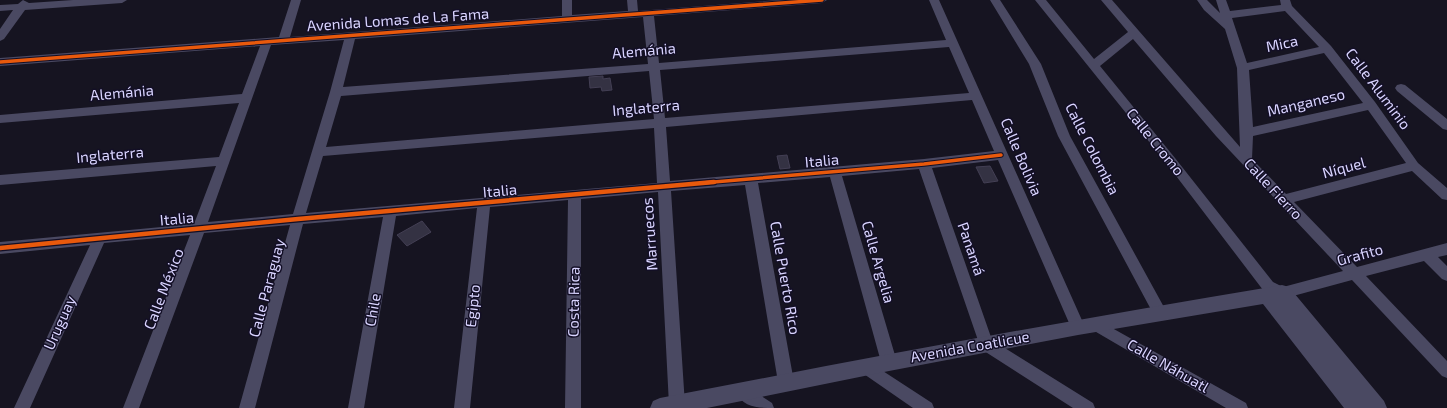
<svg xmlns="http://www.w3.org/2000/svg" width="1447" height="408" viewBox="0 0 1447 408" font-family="'Exo 2',sans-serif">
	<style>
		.building { fill: #343243; stroke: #433f54 }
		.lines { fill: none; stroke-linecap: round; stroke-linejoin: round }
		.minor { fill: #4a4962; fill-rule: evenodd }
		.tertiary { fill: #4a4962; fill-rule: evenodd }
		.cycleway-far1-casing { stroke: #130f26; stroke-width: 5.5 }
		.cycleway-casing { stroke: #130f26; stroke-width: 7 }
		.cycleway-far1 { stroke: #e8590c; stroke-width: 3.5 }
		.cycleway { stroke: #e8590c; stroke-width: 4.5 }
		.labels { text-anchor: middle; stroke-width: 3; stroke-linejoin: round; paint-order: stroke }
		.street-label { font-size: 15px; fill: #d9d4ff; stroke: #130f26 }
	</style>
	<rect width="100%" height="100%" fill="#161421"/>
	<path class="building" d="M603,76V79L610,78L612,90L602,91L601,87L590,88L589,77Z
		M787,155L790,168L780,169L777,156Z
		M990,166L998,181L984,183L976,167Z
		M422,221L431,232L407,246L397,235Z"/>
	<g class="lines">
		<path class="minor" d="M23,0L29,3L73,0H127L122,3L25,10L4,39L0,41V29L13,10L0,11V5L18,4Z
			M291,0H301L290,37L562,16V0H572V15L628,11L627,0H637L638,11L779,0H827L822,3L654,16L659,63L946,40L929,0H939L1085,327L1083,332L1078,333L1073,332L998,160L932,168L992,340L1093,403L1095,408H1073L981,349L919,169L842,176L897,362L894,367L889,369L884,367L881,362L830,177L758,183L794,382L791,387L786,389L781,387L778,382L745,185L671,191L685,405L683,408H671L669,405L658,192L581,199V408H565L568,200L490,207L470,408H454L477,208L396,216L364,408H348L383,217L303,224L255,408H239L290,225L204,233L139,408H123L190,235L104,243L30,408H14L90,245L0,254V242L194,224L216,166L0,185V175L219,157L239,103L0,123V115L242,94L260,46L0,66V58L279,37ZM643,17L648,64L343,87L355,39ZM344,40L330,92L293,214L208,222L271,45ZM949,47L969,93L665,118L660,70ZM649,71L654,119L326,147L341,96ZM972,100L994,151L924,159L670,181L666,127ZM654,128L657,183L306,213L323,156Z
			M990,0H1000L1041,64L1070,136L1165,309L1167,313L1165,317L1160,319L1155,317L1058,136L1029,64Z
			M1035,0H1046L1094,59L1128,32L1101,0H1112L1240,147L1237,68L1225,29L1204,10L1197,0H1207L1220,13L1216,0H1226L1230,11L1281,5L1280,0H1290L1292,6L1331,46L1375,102L1418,163L1447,188V200L1442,199L1412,171L1294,202L1357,267L1447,243V255L1438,257L1447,266V281L1442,279L1424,261L1366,276L1447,361V378L1442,376L1352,280L1282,299L1263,290L1167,164ZM1285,11L1319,47L1247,63L1232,18ZM1133,39L1216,136L1343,271L1283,287L1273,282L1175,158L1100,66ZM1324,53L1363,103L1253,127L1249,70ZM1368,110L1406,163L1286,194L1252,159L1253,136Z
			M1401,84L1405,85L1447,119V130L1443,129L1397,91L1395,88L1397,85Z
			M1096,319L1246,403L1248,408H1226L1091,329L1089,325L1091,321Z
			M866,360L932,403L934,408H913L861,372L858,367L861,362Z
			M743,384L772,403L774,408C758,408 743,408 735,391L738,386Z"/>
		<path class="tertiary" d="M1282,285L1289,287L1384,401L1387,408H1344L1263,304L1078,335L889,371L707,408H650L653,401L660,398C867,358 1074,319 1282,285Z"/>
		<g class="cycleway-far1-casing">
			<path id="cycleway-far1" d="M0,62L822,0
				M702,183L924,164L1001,155"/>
		</g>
		<g class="cycleway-casing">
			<path id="cycleway" d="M0,248L298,219L714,182"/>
		</g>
		<use href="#cycleway-far1" class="cycleway-far1"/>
		<use href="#cycleway" class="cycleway"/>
	</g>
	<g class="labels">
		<g class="street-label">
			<text transform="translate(398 20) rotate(-4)" y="5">Avenida Lomas de La Fama</text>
			<text transform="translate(1282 44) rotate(-12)" y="5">Mica</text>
			<text transform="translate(644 51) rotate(-5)" y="5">Alemánia</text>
			<text transform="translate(1378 89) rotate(53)" y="5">Calle Aluminio</text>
			<text transform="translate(122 93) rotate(-5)" y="5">Alemánia</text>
			<text transform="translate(1306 103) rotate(-13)" y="5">Manganeso</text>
			<text transform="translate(646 108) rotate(-5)" y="5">Inglaterra</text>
			<text transform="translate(1155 142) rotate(51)" y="5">Calle Cromo</text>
			<text transform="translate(1092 149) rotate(63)" y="5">Calle Colombia</text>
			<text transform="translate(110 155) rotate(-5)" y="5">Inglaterra</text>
			<text transform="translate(1021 157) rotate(67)" y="5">Calle Bolivia</text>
			<text transform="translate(822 161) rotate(-5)" y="5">Italia</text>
			<text transform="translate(1344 168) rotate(-15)" y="5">Níquel</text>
			<text transform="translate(1273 189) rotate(47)" y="5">Calle Fierro</text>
			<text transform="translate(500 191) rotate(-5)" y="5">Italia</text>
			<text transform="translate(177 219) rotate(-5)" y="5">Italia</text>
			<text transform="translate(650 234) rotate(-94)" y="5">Marruecos</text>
			<text transform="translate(971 249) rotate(71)" y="5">Panamá</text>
			<text transform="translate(1360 255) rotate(-15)" y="5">Grafito</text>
			<text transform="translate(878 262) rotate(74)" y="5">Calle Argelia</text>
			<text transform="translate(785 278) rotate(80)" y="5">Calle Puerto Rico</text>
			<text transform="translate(267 288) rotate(-75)" y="5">Calle Paraguay</text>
			<text transform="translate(164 289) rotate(-69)" y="5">Calle México</text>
			<text transform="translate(574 302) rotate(-89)" y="5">Costa Rica</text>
			<text transform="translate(473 306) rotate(-84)" y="5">Egipto</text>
			<text transform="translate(373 310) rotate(-80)" y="5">Chile</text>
			<text transform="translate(60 323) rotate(-66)" y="5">Uruguay</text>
			<text transform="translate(970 347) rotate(-10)" y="5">Avenida Coatlicue</text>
			<text transform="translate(1168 366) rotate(30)" y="5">Calle Náhuatl</text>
		</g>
	</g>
</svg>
